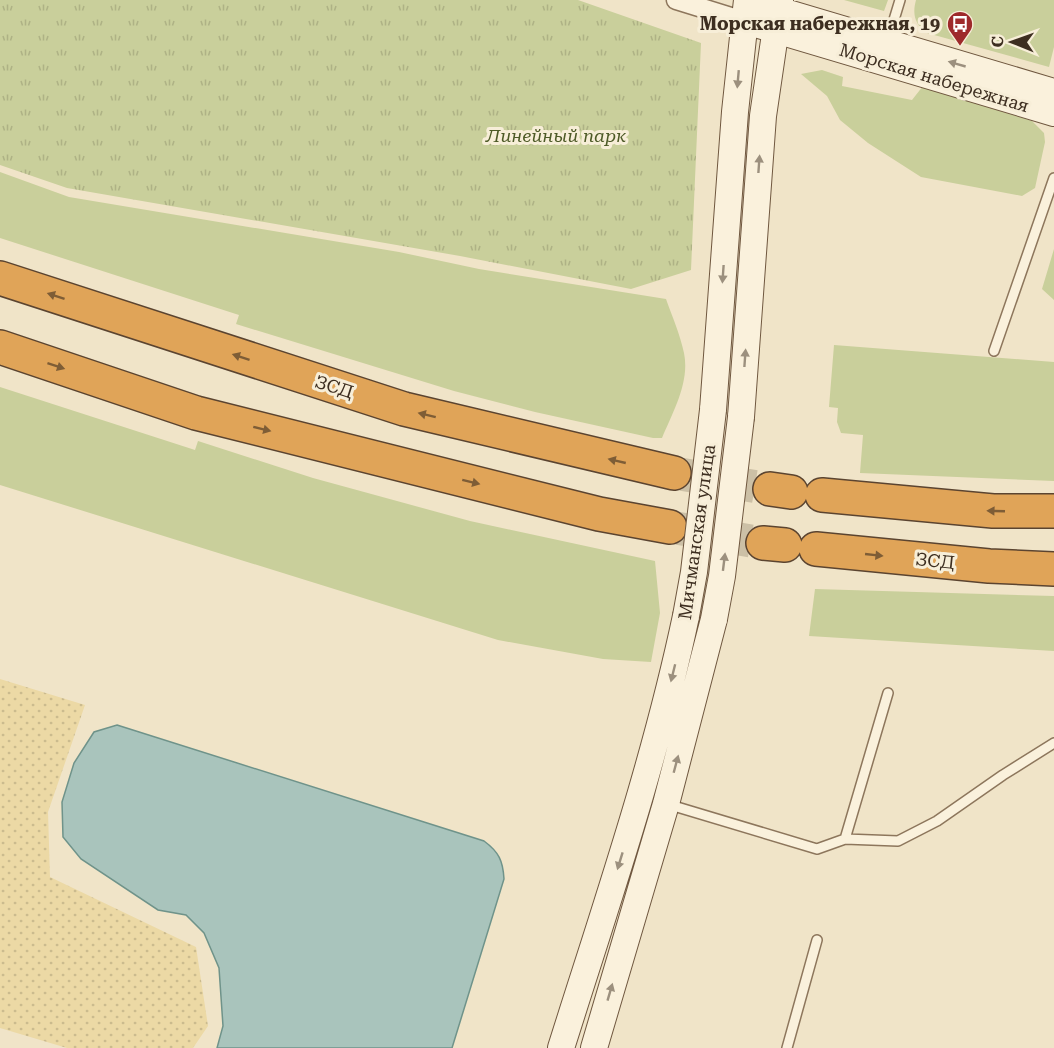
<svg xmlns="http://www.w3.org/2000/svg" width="1054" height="1048" viewBox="0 0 1054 1048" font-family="'Roboto Serif',serif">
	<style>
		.grass { fill: #c9cf9b }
		.sand { fill: url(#sand-dots) }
		.park { fill: url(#park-tufts) }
		.water { fill: #a9c4bc; stroke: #6f938a; stroke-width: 1.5 }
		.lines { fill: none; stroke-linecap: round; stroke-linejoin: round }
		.highway-tunnel { stroke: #ccc0a6; stroke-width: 33; stroke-dasharray: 33 16; stroke-linecap: butt }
		.lane-casing { stroke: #8d765c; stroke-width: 12 }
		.street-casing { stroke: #8d765c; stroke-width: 21 }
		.secondary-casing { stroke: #6f573f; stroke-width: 28 }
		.highway-casing { stroke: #5b4430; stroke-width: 36 }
		.lane { stroke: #faf1dc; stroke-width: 9 }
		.street { stroke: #faf1dc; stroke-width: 18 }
		.secondary { stroke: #faf1dc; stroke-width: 26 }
		.highway { stroke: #e0a458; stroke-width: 33 }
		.secondary-bridge-casing { stroke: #6f573f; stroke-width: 28; stroke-linecap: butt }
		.secondary-bridge { stroke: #faf1dc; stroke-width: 26 }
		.oneway { fill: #9c907e }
		.oneway2 { fill: #7e5d36 }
		.labels { text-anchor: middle; stroke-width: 6; stroke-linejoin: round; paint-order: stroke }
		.poi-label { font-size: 18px; font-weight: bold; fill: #3d2e20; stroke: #f7eed8; text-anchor: end }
		.street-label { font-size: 18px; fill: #3d2e20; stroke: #f7eed8 }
		.park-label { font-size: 18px; font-style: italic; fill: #4d5a26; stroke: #f7eed8 }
	</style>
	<defs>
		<pattern id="sand-dots" width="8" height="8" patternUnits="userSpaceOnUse" patternTransform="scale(1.5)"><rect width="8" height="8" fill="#ecd9a5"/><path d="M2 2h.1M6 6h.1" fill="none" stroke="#cbbb8e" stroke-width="1.8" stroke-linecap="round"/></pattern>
		<pattern id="park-tufts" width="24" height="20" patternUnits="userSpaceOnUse" patternTransform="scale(1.5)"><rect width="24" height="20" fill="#c9cf9b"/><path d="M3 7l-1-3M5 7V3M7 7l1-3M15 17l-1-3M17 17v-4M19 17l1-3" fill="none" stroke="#aeb285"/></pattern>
	</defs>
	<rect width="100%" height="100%" fill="#f0e4c8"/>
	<path class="grass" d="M844,0H888L884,11Z
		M916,0H1054V47L1049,67L927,33C915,24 912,15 916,0Z
		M822,70L843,77L842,86L912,100L923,86L1032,121L1044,133L1045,142L1035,188L1022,196L921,177L868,143L840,120L827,96L801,74Z
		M0,172L69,197L399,252L479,269L666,299C672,316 680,334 684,353C690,382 673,412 662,438H653L535,412L454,391L236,324L239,315L0,238Z
		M1054,249V300L1042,289Z
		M834,345L1054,362V481L860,473L863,435L841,433L837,422L838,408L829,407Z
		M0,387L195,450L198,441L313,478L470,521L655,561L660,613L651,662L603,659L498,640L0,485Z
		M815,589L1054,596V651L809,636Z"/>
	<path class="sand" d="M0,679L85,705L48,812L50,877L196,947L208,1026L193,1048H67L0,1028Z"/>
	<path class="park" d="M0,0H578L701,43L691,270L631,289L460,256L67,188L0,165Z"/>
	<path class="water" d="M117,725L484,841C499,852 503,861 504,879L452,1048H217L223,1026L219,968L204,933L186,915L158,910L81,859L63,837L62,802L74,763L94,732Z"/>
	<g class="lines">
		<path class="highway-tunnel" d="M674,473L770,489
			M670,527L763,543"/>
		<g class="lane-casing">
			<path id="lane" d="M893,23L900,0
				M994,351L1054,178
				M667,804L817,849L845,839L898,841L937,821L1003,775L1054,743
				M845,839L888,693
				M787,1048L817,940"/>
		</g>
		<g class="street-casing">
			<path id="street" d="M676,0L744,21"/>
		</g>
		<g class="secondary-casing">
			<path id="secondary" d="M761,5L1054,92
				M759,25L1054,113
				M713,410L735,112L747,0
				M741,417L763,116L780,0
				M561,1048C606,905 655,763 686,616
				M594,1048L666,804L714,619"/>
		</g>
		<g class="highway-casing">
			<path id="highway" d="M0,278L404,409L674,473
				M0,347L196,413L599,514L670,527
				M770,489L791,492
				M822,495L993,511H1054
				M763,543L785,545
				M816,549L989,566L1054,569"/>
		</g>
		<use href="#lane" class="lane"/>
		<use href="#street" class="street"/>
		<use href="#secondary" class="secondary"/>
		<use href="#highway" class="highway"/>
		<g class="secondary-bridge-casing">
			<path id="secondary-bridge" d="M686,616L694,572L713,410
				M714,619L722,576L741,417"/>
		</g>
		<use href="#secondary-bridge" class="secondary-bridge"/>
	</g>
	<defs><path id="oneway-solid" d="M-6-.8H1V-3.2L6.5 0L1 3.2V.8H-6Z" transform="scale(1.5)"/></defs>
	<g class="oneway">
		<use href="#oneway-solid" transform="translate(957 64) rotate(-164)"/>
		<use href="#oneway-solid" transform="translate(738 79) rotate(95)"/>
		<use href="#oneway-solid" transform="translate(759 164) rotate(-86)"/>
		<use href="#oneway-solid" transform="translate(723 274) rotate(94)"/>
		<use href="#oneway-solid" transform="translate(745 358) rotate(-86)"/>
		<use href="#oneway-solid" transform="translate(724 562) rotate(-83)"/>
		<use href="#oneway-solid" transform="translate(673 673) rotate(104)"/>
		<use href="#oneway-solid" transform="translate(676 764) rotate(-75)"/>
		<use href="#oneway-solid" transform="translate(620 861) rotate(107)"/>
		<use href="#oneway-solid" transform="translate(610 992) rotate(-74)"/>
	</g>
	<g class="oneway2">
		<use href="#oneway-solid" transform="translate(56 296) rotate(-162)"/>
		<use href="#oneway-solid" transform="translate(241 357) rotate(-162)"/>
		<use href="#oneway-solid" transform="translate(56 366) rotate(18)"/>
		<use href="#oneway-solid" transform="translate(427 415) rotate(-166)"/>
		<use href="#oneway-solid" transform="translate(262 429) rotate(14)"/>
		<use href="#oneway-solid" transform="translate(617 461) rotate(-167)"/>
		<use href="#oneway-solid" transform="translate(471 482) rotate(14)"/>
		<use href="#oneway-solid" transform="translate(996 511) rotate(-178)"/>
		<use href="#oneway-solid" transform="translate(874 555) rotate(6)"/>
	</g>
	<defs>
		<g id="bus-pin" transform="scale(1.35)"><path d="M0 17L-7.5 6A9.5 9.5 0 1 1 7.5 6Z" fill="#9e2a2b" stroke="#f7eed8"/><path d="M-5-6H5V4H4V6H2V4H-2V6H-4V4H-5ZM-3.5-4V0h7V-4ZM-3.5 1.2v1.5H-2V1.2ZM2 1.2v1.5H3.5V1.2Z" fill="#fff"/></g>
	</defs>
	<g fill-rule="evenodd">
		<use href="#bus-pin" x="960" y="24"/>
	</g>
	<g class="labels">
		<g class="poi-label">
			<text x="940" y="30">Морская набережная, 19</text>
		</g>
		<g class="street-label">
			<text transform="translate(934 78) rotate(17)" y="6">Морская набережная</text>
			<text transform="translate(334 387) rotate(18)" y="6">ЗСД</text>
			<text transform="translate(697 532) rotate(-82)" y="6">Мичманская улица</text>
			<text transform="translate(935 561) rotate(6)" y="6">ЗСД</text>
		</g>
		<g class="park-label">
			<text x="556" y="142">Линейный парк</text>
		</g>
	</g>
	<g transform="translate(1012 42) rotate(271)" stroke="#f7eed8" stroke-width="4.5" paint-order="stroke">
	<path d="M0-4.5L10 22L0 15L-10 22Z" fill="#3d2e20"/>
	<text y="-9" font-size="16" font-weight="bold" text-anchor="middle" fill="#3d2e20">С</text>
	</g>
</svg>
